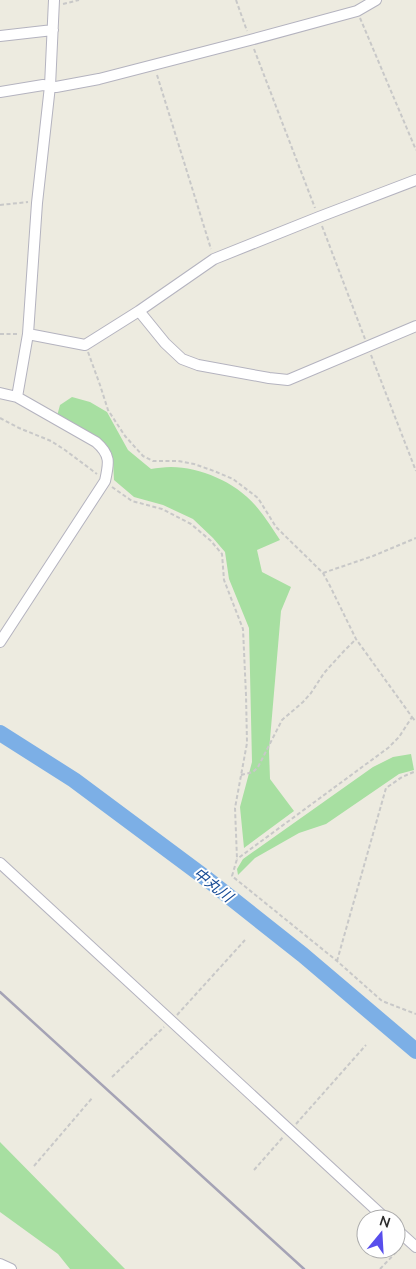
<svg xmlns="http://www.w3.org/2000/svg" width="416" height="1269" viewBox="0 0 416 1269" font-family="'Nunito Sans','Noto Sans JP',sans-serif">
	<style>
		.green { fill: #a7dfa1 }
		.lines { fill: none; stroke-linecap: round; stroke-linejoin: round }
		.river { stroke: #7cafe6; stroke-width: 16 }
		.minor-casing { stroke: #b4b3bf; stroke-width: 12 }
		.path { stroke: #c8c8c8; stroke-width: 2; stroke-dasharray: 4 2.5; stroke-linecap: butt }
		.minor { stroke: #fff; stroke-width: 10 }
		.rail { stroke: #a5a3b5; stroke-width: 2.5 }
		.labels { text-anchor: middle; stroke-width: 4; stroke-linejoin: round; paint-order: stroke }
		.water-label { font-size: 15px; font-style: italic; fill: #184b95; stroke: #fff }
	</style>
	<rect width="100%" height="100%" fill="#edebe0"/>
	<path class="green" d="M72,397L90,402L107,412L128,450L151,469C157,468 164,467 171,467C200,467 235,482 255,505C264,515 272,528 280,540L257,550L262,572L291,587L281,611L269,751L270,779L294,811L244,848L240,807L252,762L249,628L229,579L225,552L213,538L193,519L163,505L134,497L114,480L113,460L106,444L57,416L60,405Z
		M411,754L414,770L399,774L326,824L299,833L255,858L238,875L237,869L243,859L373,767L393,757Z
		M0,1142L125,1269H70L58,1254L0,1212Z"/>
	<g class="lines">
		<path class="river" d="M0,733L74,780L207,879L303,955L416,1051"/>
		<g class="minor-casing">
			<path id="minor" d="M0,36L53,30
				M0,92L43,85L56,87L99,79L250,40L357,11L376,0
				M139,311L165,343L182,359L198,365L269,378L288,380L416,326
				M28,334L85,345L139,311L214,259L319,217L416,180
				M0,393L17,397L96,442C111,455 109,463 105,481L0,642
				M17,397L28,334L37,203L50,86L54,0
				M0,863L386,1219
				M396,1229L416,1247
				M0,1264L11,1269"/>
		</g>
		<path class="path" d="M236,0L247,31
			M63,4L79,0
			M360,18L416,150
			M254,49L315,208
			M157,75L211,249
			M0,205L28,202
			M322,226L365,339
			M0,334H18
			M88,352L100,385L108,410L125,436L143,456L153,461H178L194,464L214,471L233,479L258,498L276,527L323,573L330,586L356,639L412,717L399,737L388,748L237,859
			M371,355L416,471
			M0,418L19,428L51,441L65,450L97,474
			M112,487L132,501L162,509L191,524L211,541L222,554L224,580L243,629L246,695L247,743L235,808L237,859L232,876L337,961L382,1001L416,1014
			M323,573L373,556L416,538
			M412,717L416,722
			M241,775L253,772L258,767L282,720L303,702L311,693L324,673L344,651L356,639
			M337,961L386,788L402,777L416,771
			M177,1015L245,940
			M112,1077L164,1027
			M296,1124L366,1045
			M34,1166L93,1097
			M254,1170L284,1136
			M380,1269L402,1246"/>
		<use href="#minor" class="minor"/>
		<path class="rail" d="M0,992L304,1269"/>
	</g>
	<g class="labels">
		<g class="water-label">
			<text transform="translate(213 885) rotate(38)" y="5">中丸川</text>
		</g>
	</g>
	<g transform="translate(381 1234) rotate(18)"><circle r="24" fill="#ffffff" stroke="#ababab"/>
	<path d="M0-4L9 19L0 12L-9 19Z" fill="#584eec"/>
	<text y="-8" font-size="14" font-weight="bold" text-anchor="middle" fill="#2d2d2d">N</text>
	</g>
</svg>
